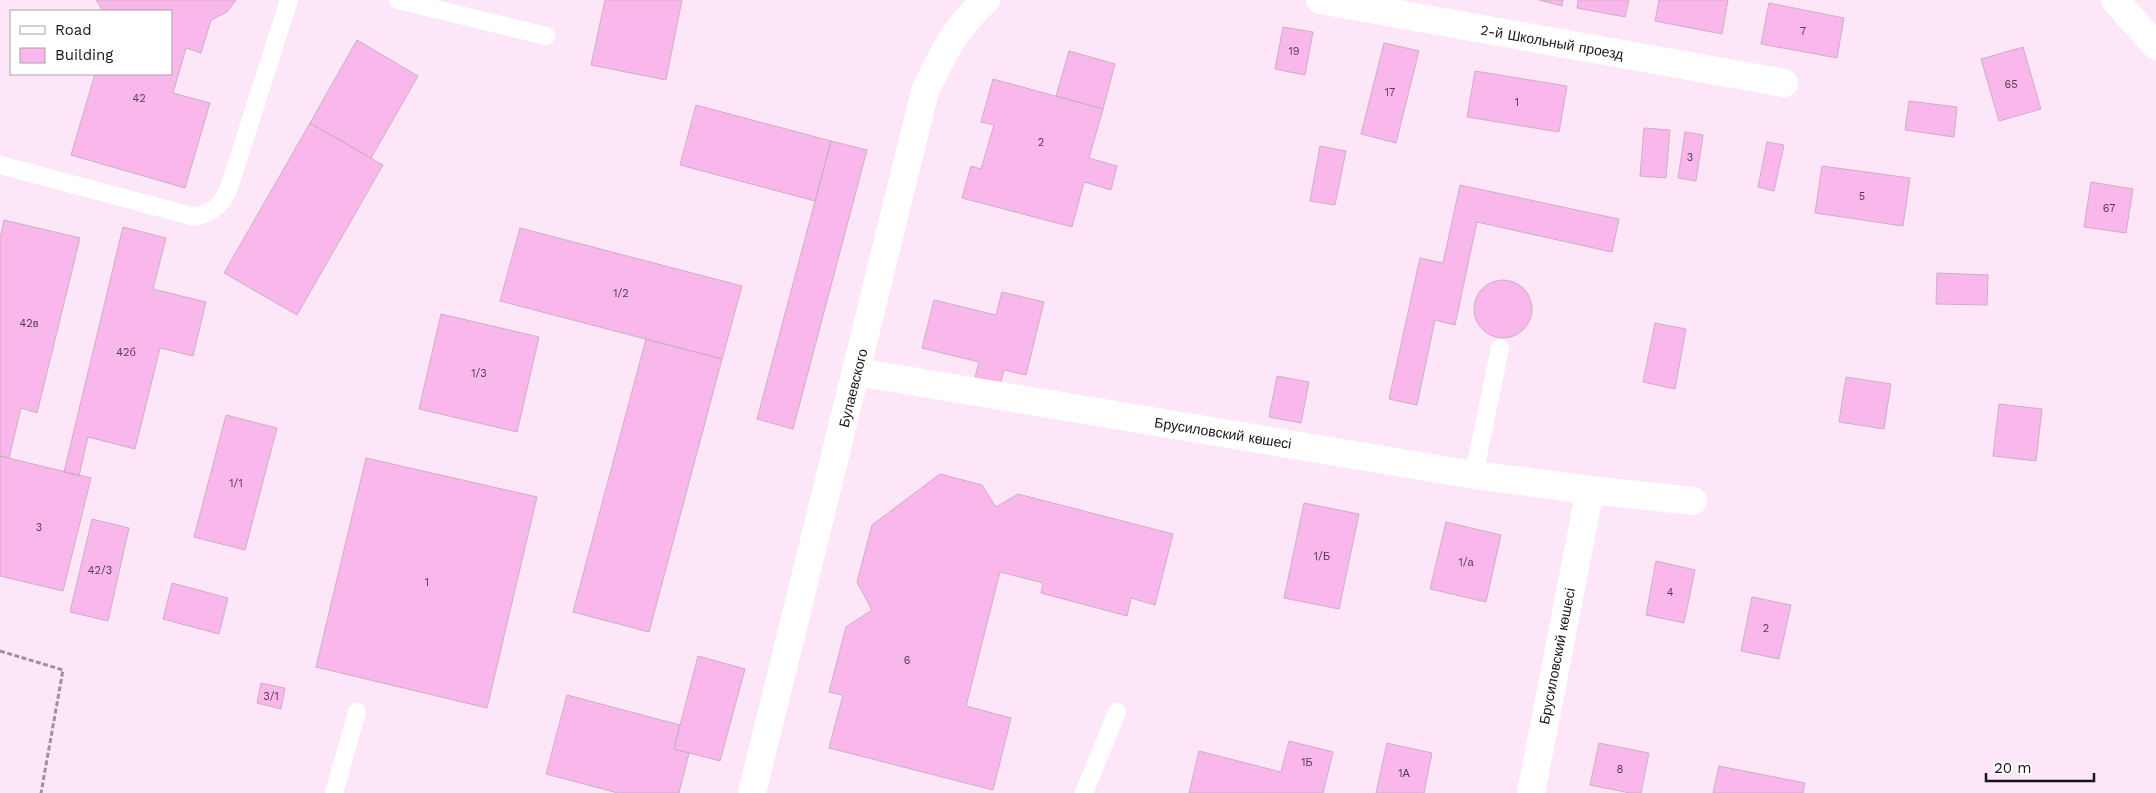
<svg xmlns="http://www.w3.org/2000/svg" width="2156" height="793" viewBox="0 0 2156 793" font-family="'Work Sans',sans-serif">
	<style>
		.building { fill: #fab7ec; stroke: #cbb0c4 }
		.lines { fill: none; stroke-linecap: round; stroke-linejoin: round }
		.path { stroke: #a1909c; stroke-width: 3; stroke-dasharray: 5 2.5; stroke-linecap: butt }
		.lane { stroke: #fff; stroke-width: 18 }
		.street { stroke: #fff; stroke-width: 28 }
		.labels { text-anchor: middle; stroke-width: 4.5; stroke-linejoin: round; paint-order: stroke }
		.number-label { font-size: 11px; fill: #543d4f }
		.street-label { font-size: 14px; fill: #1d141b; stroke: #fff }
	</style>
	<rect width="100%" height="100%" fill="#fde6f7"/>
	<path class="building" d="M96,0H236L227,12L211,20L201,53L186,48L173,93L210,103L185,188L71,155L95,74H171V11H103Z
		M605,0H682L666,80L591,65Z
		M1539,0H1563L1562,6Z
		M1578,0H1629L1625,17L1577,8Z
		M1659,0H1728L1722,34L1655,21Z
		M1769,3L1844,18L1837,58L1761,44Z
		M1283,27L1313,32L1305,75L1275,69Z
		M357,40L418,76L371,158L310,123Z
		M1384,43L1419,51L1396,143L1361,134Z
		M2023,47L2041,109L1999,121L1981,59Z
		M1069,51L1115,64L1103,109L1056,96Z
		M1475,71L1567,86L1559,132L1467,117Z
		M993,79L1103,109L1089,158L1117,166L1111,190L1084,182L1072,227L962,198L971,166L981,169L994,125L981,122Z
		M1909,101L1957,107L1954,137L1905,130Z
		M696,105L831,141L815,201L680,165Z
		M310,123L383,165L297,315L224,273Z
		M1644,128L1670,130L1666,178L1640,176Z
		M1685,132L1703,135L1696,181L1678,178Z
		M831,141L867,150L793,429L757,419Z
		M1767,142L1784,145L1774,191L1758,187Z
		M1320,146L1346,151L1335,205L1310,201Z
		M1822,166L1910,178L1903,226L1815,213Z
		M2091,182L2133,189L2126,233L2084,227Z
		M1460,185L1619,219L1612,252L1477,222L1455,325L1435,320L1417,405L1389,399L1420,258L1443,263Z
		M4,220L80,238L37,413L21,408L9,458L0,456V238Z
		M123,227L166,238L153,289L206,302L193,356L160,348L135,449L88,437L79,476L64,472Z
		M520,228L742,286L722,359L500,301Z
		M1937,273L1988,275L1987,305L1936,304Z
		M1474 309a29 29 0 1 1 58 0a29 29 0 1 1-58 0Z
		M1002,292L1044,302L1026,375L1004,370L999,389L974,382L979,362L922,348L934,300L996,315Z
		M441,314L539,337L517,432L419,409Z
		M1655,323L1686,329L1675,389L1643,382Z
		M646,339L722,359L649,632L573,612Z
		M1277,376L1309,382L1301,423L1269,417Z
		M1846,377L1891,384L1884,429L1839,422Z
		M1999,404L2042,409L2036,461L1993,456Z
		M226,415L277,428L245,550L194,537Z
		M0,456L91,478L63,591L0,576Z
		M366,458L537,497L487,708L316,667Z
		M940,474L982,485L996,507L1018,494L1173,534L1155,605L1131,598L1127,616L1041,593L1043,583L1000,572L966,706L1011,718L993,790L829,748L843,695L829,692L846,627L872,610L857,582L872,525Z
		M1304,503L1359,514L1339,609L1284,598Z
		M92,519L129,528L108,621L70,612Z
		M1446,522L1501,535L1486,602L1430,589Z
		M1656,561L1695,570L1684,623L1646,615Z
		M172,583L228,598L219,634L163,619Z
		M1752,597L1791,605L1779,659L1741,651Z
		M698,656L745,669L720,761L674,749Z
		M261,683L285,688L281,709L257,703Z
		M567,695L680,725L674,749L689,753L679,793H618L546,774Z
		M1289,741L1333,752L1323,793H1189L1199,751L1281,772Z
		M1387,743L1432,753L1424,793H1376Z
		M1599,743L1649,753L1641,793H1630L1590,785Z
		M1719,766L1805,783L1803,793H1713Z"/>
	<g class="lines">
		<path class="path" d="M0,651L63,670L41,793"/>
		<path class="lane" d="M398,0L546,36
			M0,165L195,217C216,211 222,205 230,185L289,0
			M1474,475L1500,348
			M334,793L357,712
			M1084,793L1117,712"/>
		<path class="street" d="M1320,0L1784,83
			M2115,0L2156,46
			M857,372L1474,475L1590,490L1693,501
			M752,793L925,91C943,53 955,28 986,0
			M1531,793L1590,490"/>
	</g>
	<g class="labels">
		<g class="number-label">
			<text x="1803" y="35">7</text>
			<text x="1294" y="55">19</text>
			<text x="2011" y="88">65</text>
			<text x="1390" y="96">17</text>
			<text x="139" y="102">42</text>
			<text x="1517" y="106">1</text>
			<text x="1041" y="146">2</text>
			<text x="1690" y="161">3</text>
			<text x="1862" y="200">5</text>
			<text x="2109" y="212">67</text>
			<text x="621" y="297">1/2</text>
			<text x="29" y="327">42в</text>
			<text x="126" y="356">42б</text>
			<text x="479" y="377">1/3</text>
			<text x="236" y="487">1/1</text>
			<text x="39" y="531">3</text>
			<text x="1322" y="560">1/Б</text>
			<text x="1466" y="566">1/а</text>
			<text x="100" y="574">42/3</text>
			<text x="427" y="586">1</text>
			<text x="1670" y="596">4</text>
			<text x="1766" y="632">2</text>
			<text x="907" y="664">6</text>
			<text x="271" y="700">3/1</text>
			<text x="1307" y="766">1Б</text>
			<text x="1620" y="773">8</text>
			<text x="1404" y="777">1А</text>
		</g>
		<g class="street-label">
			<text transform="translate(1552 42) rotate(10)" y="5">2-й Школьный проезд</text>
			<text transform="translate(853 388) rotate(-76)" y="5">Булаевского</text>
			<text transform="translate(1223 433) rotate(9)" y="5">Брусиловский көшесі</text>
			<text transform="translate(1557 656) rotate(-79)" y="5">Брусиловский көшесі</text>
		</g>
	</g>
	<rect x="10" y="10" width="162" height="65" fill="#ffffff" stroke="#a5a1a4"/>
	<rect x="20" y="26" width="25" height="8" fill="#ffffff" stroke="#a5a1a4"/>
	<text x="55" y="35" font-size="15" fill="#1d141b">Road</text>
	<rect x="20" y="48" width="25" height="15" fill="#fab7ec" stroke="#a5a1a4"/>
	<text x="55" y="60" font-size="15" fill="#1d141b">Building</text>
	<path d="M1986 773v8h108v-8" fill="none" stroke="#1d141b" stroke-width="2.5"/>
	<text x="1994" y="773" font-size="15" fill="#1d141b" stroke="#ffffff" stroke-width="4" paint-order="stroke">20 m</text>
</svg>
